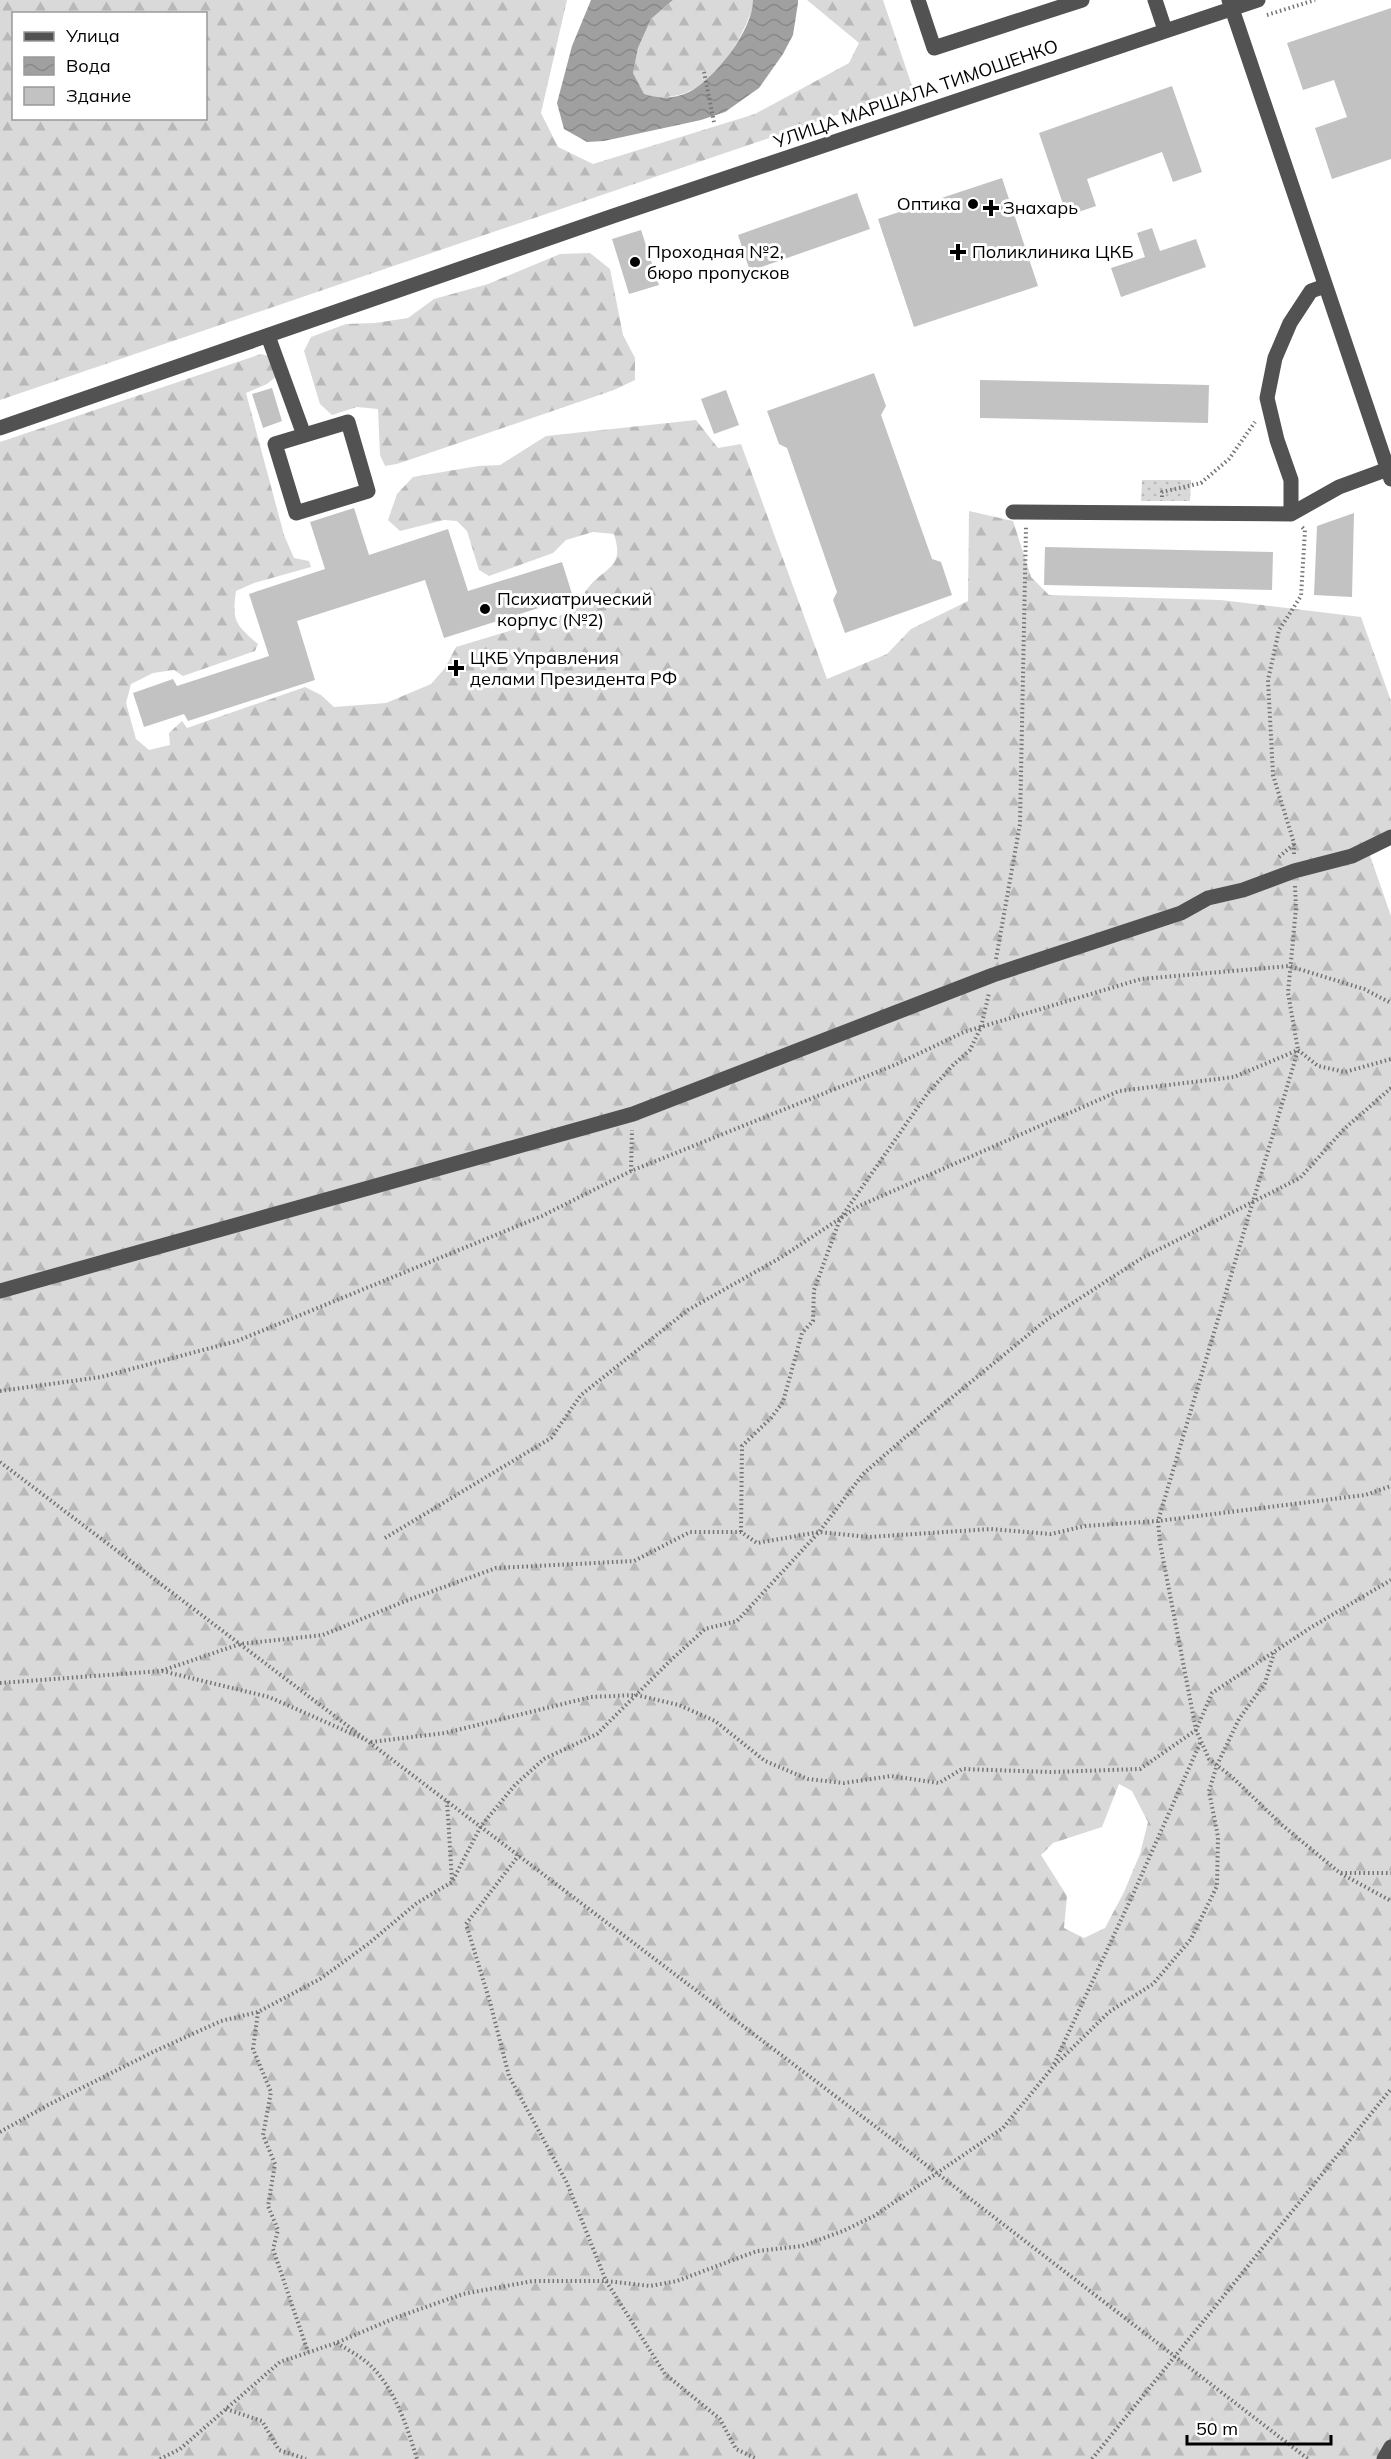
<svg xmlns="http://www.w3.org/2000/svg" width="1391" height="2459" viewBox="0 0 1391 2459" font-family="Mulish,sans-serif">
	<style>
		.forest { fill: url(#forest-firs); fill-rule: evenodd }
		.park { fill: url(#park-dots) }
		.water { fill: url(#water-waves) }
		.building { fill: #c2c2c2 }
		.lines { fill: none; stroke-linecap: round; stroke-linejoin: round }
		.path { stroke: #747474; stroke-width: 4; stroke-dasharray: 1.5 3; stroke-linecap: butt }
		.minor { stroke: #525252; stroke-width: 15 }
		.poi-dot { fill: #000; stroke: #fff; stroke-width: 2 }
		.labels { text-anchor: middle; stroke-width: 6; stroke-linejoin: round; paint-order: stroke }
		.street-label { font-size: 18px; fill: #000; stroke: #fff }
		.poi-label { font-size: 18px; fill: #000; stroke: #fff; text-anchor: start }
	</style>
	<defs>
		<pattern id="forest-firs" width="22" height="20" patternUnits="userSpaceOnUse" patternTransform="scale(1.5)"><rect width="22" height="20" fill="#d9d9d9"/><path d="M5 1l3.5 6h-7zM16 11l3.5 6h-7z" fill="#b8b8b8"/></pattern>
		<pattern id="park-dots" width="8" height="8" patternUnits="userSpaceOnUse" patternTransform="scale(1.5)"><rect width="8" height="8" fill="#d9d9d9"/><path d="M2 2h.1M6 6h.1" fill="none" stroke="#b8b8b8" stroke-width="1.8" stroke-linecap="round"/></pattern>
		<pattern id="water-waves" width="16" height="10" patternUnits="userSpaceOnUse" patternTransform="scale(1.5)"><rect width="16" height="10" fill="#a0a0a0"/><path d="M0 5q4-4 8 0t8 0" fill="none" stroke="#888"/></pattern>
	</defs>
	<rect width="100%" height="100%" fill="#fff"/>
	<path class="forest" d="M0,0H567L541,113L558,147L593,164L755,114L849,63L859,43L807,0H883L913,89L0,400ZM14,14H206V118H14Z
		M673,0H753L754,4C737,52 703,109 644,95L633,73L638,48L651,19Z
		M590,253L610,269L623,335L635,358V380L614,390L397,464L385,466L380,455L378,409L357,407L332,415L320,404L304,351L311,337L346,324L375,323L408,318L434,299L488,284L560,254Z
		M261,354L273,357L279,374L267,384L246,393L284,535L294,558L309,561L311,567L254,583L236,591C232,621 235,624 258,644L255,651L183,676L174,670L153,673L131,684L126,703L136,739L149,750L170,745L169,733L182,721L187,728L305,687L321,695L334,707L386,703L431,684L445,668L456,647L575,611C580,601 585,590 593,582C612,565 623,563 614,534L593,532L566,540L553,553L489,576L479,570L467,531L457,521L444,520L400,531L388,520L397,494L413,477L478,466L500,465L546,436L696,420L718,448L741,444L827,679L887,654L911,629L968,601L969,511L1013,521L1031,577L1049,595L1221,600L1361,617L1391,701V830L1366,844L1391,916V2459H0V442ZM1119,1784L1132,1791L1148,1822L1140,1854L1124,1892L1105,1928L1084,1938L1064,1928L1067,1896L1041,1855L1053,1843L1102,1827Z"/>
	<path class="park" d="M1142,480H1191L1190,501H1141Z"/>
	<path class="water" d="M591,0H673L651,19L638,48L633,73L644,94C659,99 674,99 689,92C715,79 753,30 753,0H798V3L793,35L783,54L759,88L725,112L701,120L604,141L587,142L564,129L557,103L572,46Z"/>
	<path class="building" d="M1391,8V159L1332,179L1315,128L1347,117L1334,80L1303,90L1287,43Z
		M1172,86L1202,172L1173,182L1162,152L1087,179L1096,206L1067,216L1039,133Z
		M1002,178L1038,286L914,327L878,219Z
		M857,193L870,229L750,271L738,235Z
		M1152,228L1160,251L1196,239L1206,267L1121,297L1111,268L1145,257L1137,233Z
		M641,230L659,285L629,294L612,239Z
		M874,373L886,406L881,415L932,559L941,562L952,595L845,633L833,600L837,592L787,448L779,444L767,411Z
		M980,380L1209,385L1208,423L980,418Z
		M272,388L282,421L263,428L252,394Z
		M726,390L739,425L714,434L701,399Z
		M354,508L369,555L448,529L468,591L562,562L573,597L444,638L425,580L297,621L315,680L188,721L184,714L144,727L133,693L173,679L177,686L269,656L249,594L325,569L310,522Z
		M1354,513L1352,597L1314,595L1317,526Z
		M1045,547L1273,552L1272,590L1044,585Z"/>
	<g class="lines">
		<path class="path" d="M1267,15L1315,0
			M704,72L714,122
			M1162,497V492L1201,483L1229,459L1255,422
			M1294,854V843L1273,775L1268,680L1279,630L1301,596L1305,530L1301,526
			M1279,857L1294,844
			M1295,886L1296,908L1288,993L1298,1050L1158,1521L1160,1543L1196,1730L1209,1759L1232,1777L1282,1825L1340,1873L1391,1901
			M996,959L1020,824L1026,527
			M1298,1050L1318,1066L1345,1072L1391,1059
			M631,1171L632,1130
			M0,1391L101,1377L237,1341L542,1216L631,1171L897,1064L964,1032L1141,979L1289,966L1364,989L1391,1003
			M0,1462L938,2174L1308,2459
			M741,1532L742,1446L771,1418L783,1402L802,1333L813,1321L814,1290L840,1219L927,1094L954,1064L970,1050L981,1027L989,993
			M385,1538L551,1438L581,1395L688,1310L780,1258L859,1206L1119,1091L1234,1077L1298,1050
			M162,1671L269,1697L364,1739
			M0,1683L161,1671L240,1644L323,1635L403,1602L496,1568L634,1561L690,1532H741L757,1543L819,1532L869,1537L991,1529L1051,1534L1085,1526L1158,1521L1365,1495L1391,1486
			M371,1742L445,1733L591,1697L636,1695L679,1705L715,1721L765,1761L808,1779L844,1783L891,1776L939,1783L962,1769L1051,1772L1140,1769L1196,1730L1212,1693L1310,1628L1391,1580
			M447,1801L452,1880
			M519,1855L466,1924L490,2002L509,2076L567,2183L606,2281L665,2374L720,2419L736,2449L757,2459
			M1341,1873H1391
			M258,2012L253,2049L271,2092L263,2135L275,2164L268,2206L278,2230L273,2249L308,2352
			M1054,2064L1134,1892L1201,1741
			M0,2132L48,2105L153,2052L221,2021L258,2012L320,1979L368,1944L417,1903L452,1882L481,1826L515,1785L544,1759L597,1734L671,1660L705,1629L737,1621L819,1532L863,1474L932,1414L1045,1321L1142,1258L1300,1178L1344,1129L1391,1088
			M337,2343C348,2350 362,2357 372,2367C396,2391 407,2427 417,2459
			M226,2409L262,2421L279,2450L306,2459
			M160,2459L180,2449L280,2362L336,2343L395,2318L463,2294L533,2281H606L650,2286L677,2281L757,2251L802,2246L843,2231L874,2216L1003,2128L1052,2068L1109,2012L1153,1984L1191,1939L1217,1886L1218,1837L1209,1791L1217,1765L1239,1719L1265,1683L1274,1653
			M1092,2459L1391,2089"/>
		<path class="minor" d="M918,0L934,48L1082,0
			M1155,0L1165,30
			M1229,0L1391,479
			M268,336L304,435
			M348,422L368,491L296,513L275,444Z
			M0,428L613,216L1258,0
			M1013,512L1291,514V480L1277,440L1267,398L1275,358L1290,323L1311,291L1325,286
			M1291,514L1339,487L1388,469
			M0,1291L633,1114L993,975L1181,913L1208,898L1243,890L1294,871L1352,856L1391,837
			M1384,2459L1391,2447"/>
	</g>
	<g class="poi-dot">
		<circle cx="973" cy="204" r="6"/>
		<path d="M988 199h6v6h6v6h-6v6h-6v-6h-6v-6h6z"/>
		<path d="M955 243h6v6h6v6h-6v6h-6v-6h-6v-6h6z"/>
		<circle cx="635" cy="262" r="6"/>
		<circle cx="485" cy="609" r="6"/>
		<path d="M453 659h6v6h6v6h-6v6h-6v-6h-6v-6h6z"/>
	</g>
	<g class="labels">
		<g class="street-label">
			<text transform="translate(916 94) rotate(-19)" y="6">УЛИЦА МАРШАЛА ТИМОШЕНКО</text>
		</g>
		<g class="poi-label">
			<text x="961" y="210" text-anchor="end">Оптика</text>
			<text x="1003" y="214">Знахарь</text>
			<text x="647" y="258">Проходная №2,<tspan x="647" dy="21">бюро пропусков</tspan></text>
			<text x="972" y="258">Поликлиника ЦКБ</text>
			<text x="497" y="605">Психиатрический<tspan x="497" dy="21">корпус (№2)</tspan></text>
			<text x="470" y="664">ЦКБ Управления<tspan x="470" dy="21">делами Президента РФ</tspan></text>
		</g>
	</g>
	<rect x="12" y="12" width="195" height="108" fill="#ffffff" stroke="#999999" stroke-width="1.5"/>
	<rect x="24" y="32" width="30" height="9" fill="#525252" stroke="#999999" stroke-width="1.5"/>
	<text x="66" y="42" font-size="18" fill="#000000">Улица</text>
	<rect x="24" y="57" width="30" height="18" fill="url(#water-waves)" stroke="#999999" stroke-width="1.5"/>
	<text x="66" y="72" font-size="18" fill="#000000">Вода</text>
	<rect x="24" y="87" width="30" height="18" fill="#c2c2c2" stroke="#999999" stroke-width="1.5"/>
	<text x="66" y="102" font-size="18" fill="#000000">Здание</text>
	<path d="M1187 2435v9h144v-9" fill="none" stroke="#000000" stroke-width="3"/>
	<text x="1196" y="2435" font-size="18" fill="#000000" stroke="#ffffff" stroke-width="4.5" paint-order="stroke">50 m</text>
</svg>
